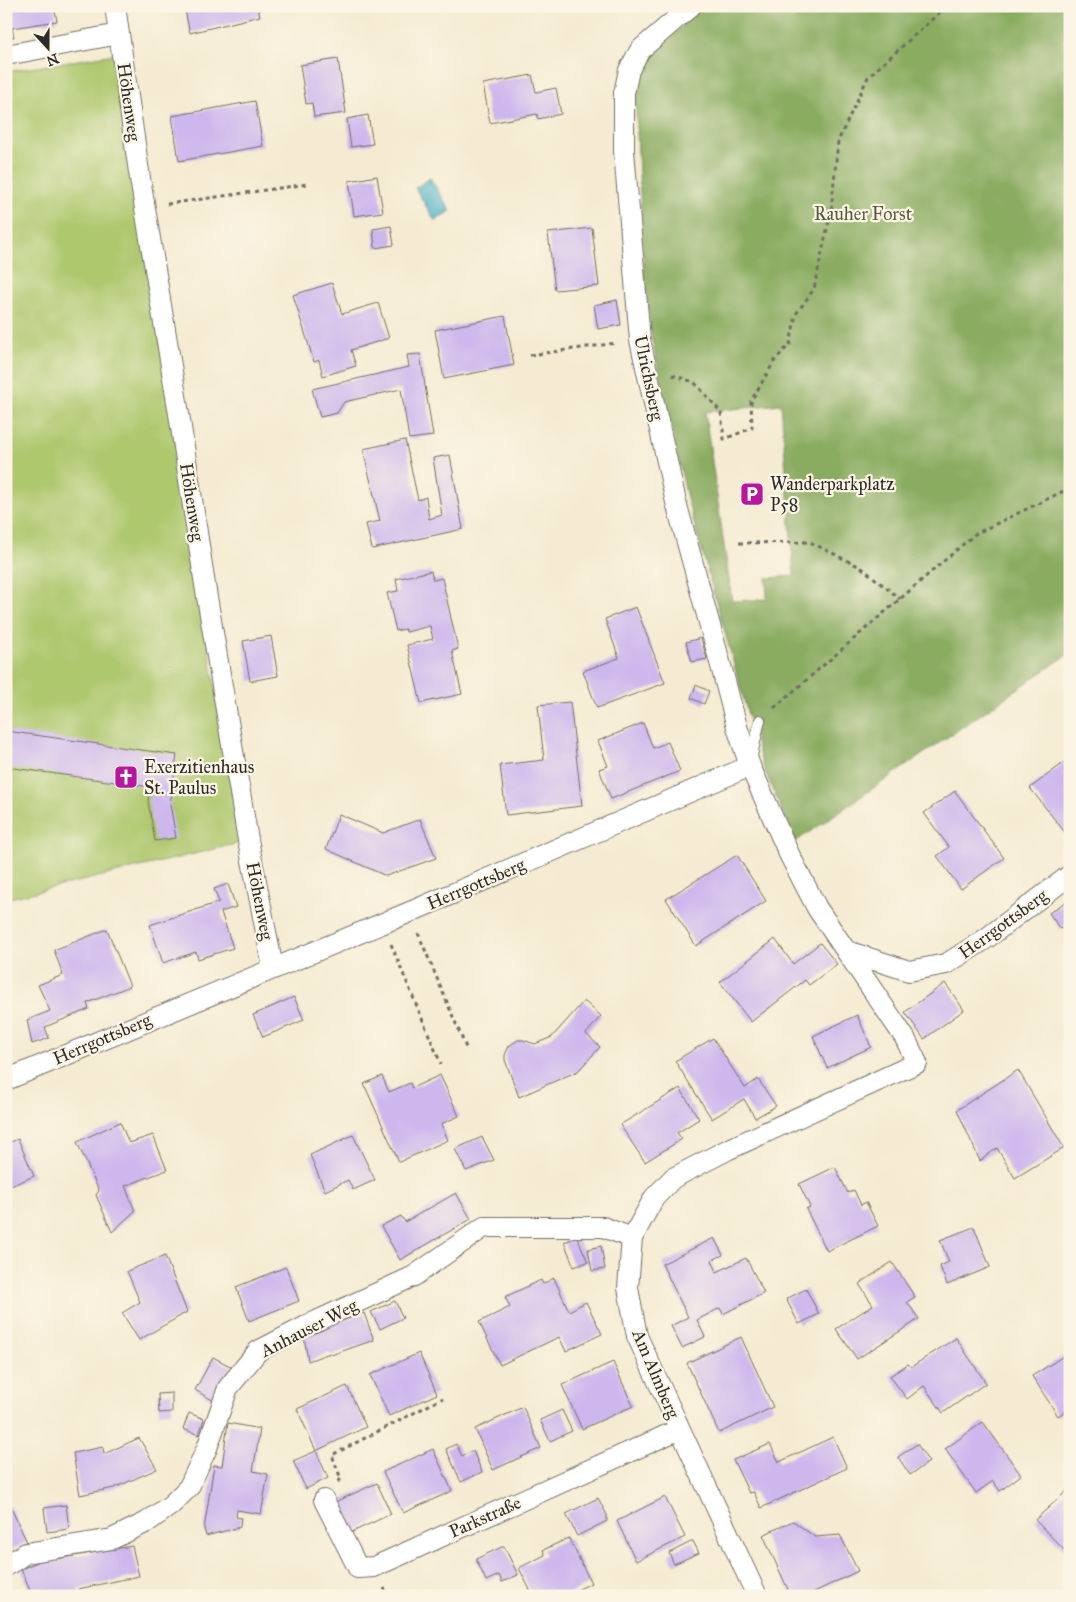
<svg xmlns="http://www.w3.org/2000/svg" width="1076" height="1602" viewBox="0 0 1076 1602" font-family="'IM FELL Great Primer',serif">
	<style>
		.green { fill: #aec86e; stroke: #6c7a4c }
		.forest { fill: #8aac61; stroke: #5a6c46; fill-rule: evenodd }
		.water { fill: #46aec5; stroke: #386c78 }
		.building { fill: #ceb7ed }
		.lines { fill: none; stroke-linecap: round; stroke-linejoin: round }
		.service-casing { stroke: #726e65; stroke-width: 12 }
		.minor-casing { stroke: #726e65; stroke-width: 22 }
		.path { stroke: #726e65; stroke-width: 3; stroke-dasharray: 4 4; stroke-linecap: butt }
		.service { stroke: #fff; stroke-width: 10 }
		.minor { stroke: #fff; stroke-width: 20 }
		.labels { text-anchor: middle; stroke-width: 4.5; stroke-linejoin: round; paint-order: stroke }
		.street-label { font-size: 18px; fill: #2b2b2b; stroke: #fcf5e5 }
		.park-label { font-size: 18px; fill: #525a3f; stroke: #fcf5e5 }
		.poi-label { font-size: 18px; fill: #2b2b2b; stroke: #fcf5e5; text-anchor: start }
	</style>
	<rect width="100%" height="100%" fill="#fcf5e5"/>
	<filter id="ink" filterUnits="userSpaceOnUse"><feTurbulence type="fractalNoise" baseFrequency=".02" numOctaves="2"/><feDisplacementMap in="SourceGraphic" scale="10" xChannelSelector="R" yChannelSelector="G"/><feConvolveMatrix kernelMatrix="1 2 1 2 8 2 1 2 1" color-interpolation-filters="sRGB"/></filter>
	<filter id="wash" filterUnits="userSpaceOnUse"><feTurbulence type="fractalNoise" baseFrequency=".0096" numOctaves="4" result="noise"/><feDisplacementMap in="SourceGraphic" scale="20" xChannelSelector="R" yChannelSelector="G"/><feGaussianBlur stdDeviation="1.12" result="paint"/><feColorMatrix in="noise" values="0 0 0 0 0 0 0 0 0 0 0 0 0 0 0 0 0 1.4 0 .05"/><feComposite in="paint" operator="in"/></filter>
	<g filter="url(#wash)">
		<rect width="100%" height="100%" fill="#f5ebd2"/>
		<path class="green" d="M114,54L240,843L6,899V72Z"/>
		<path class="forest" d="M702,6H1070V653L795,842L762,764L687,498L652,340L644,275L635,92L650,58ZM781,404L794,576L766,578L767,599L732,601L705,412Z"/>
		<path class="water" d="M430,178L451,211L435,221L415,188Z"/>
		<g id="blocks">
			<path class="building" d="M6,6H54L57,21L12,28L14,37L6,38Z
				M184,6H257L260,16L190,33Z
				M338,59L346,113L314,117L312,103L306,104L300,65Z
				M532,75L536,92L556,88L561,114L538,119L537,114L490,123L483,84Z
				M255,101L263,146L179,161L172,116Z
				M368,115L373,144L351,147L347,119Z
				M377,176L383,212L354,216L349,181Z
				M391,226L394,245L375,248L373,229Z
				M592,228L599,286L555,290L548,233Z
				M332,283L342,314L378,303L389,338L351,350L356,366L323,376L319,360L314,362L293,295Z
				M617,300L621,325L598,329L594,305Z
				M505,316L514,365L444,379L435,330Z
				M420,354L433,436L409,439L401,389L344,402L337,413L320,417L312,389L409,367L407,355Z
				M405,440L418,500L426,497L429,519L442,515L433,458L450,455L463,529L372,549L366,524L380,521L363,449Z
				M431,571L433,580L442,578L458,649L452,651L462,694L421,703L407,645L433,639L430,626L406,632L405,629L396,631L387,593L398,591L396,579Z
				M636,607L665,683L597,708L583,671L619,658L605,619Z
				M271,636L278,676L250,681L243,641Z
				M701,638L707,659L692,662L686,642Z
				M696,685L709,691L704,704L691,698Z
				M570,702L582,806L506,815L500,765L544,760L538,705Z
				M643,723L653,748L668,742L680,771L611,799L599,769L608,766L598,741Z
				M6,731L177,755L170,804L176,838L155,841L148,801L151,787L6,767Z
				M1070,758V839L1030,788Z
				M955,791L1004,858L961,889L937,856L949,847L924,813Z
				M339,814L383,833L420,819L436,858L386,876L326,849Z
				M737,855L766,901L696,946L666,899Z
				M228,884L236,907L221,912L233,948L198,959L196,952L163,963L150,925L219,902L214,889Z
				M1070,899V923L1060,929L1049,913Z
				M107,929L130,986L87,1003L89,1009L45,1027L49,1038L32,1044L27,1020L50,1011L38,985L63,975L54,950Z
				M775,939L793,964L820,943L837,964L809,985L805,980L751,1022L720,982Z
				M945,983L964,1010L924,1039L905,1012Z
				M294,997L304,1020L263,1037L253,1015Z
				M584,1001L601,1016L586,1034L600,1047L578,1071L519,1097L505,1060V1055L509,1046L518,1040H523L535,1044L552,1037Z
				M857,1015L871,1047L827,1068L813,1036Z
				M713,1038L745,1088L758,1079L776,1106L755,1118L744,1099L712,1119L675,1061Z
				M1018,1070L1064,1148L1015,1178L997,1148L980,1161L957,1110Z
				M440,1075L459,1116L441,1124L448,1140L399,1162L364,1084L382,1076L389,1092L410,1083L412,1088Z
				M680,1088L699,1119L677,1133L682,1139L645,1162L620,1125Z
				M120,1122L129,1143L153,1135L167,1170L125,1186L135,1211L112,1232L96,1195L99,1191L77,1142Z
				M353,1135L375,1180L353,1190L348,1180L325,1191L310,1155Z
				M482,1137L494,1160L466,1171L455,1149Z
				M18,1139L34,1176L6,1188V1144Z
				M835,1167L848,1193L854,1190L861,1205L866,1202L878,1226L827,1251L806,1209L810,1207L799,1184Z
				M456,1193L471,1219L400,1260L381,1226L401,1216L405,1222Z
				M974,1227L990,1267L947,1285L940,1266L949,1262L940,1240Z
				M577,1237L588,1262L574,1267L564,1242Z
				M714,1238L723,1255L712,1260L717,1272L746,1258L764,1293L723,1314L720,1308L697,1320L705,1337L682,1348L671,1326L688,1317L662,1264Z
				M601,1246L605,1269L592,1271L588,1249Z
				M165,1256L187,1312L139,1340L122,1313L140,1302L127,1271Z
				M892,1262L915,1297L907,1302L919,1319L857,1359L836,1329L873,1305L859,1284Z
				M286,1267L299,1301L249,1321L236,1287Z
				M554,1278L569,1311L586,1302L602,1334L566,1351L559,1337L500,1365L479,1322L510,1307L505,1297L541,1280L543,1284Z
				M806,1289L819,1314L799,1324L786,1299Z
				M395,1301L403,1318L380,1329L371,1312Z
				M364,1313L374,1340L331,1355L330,1353L308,1361L304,1336L323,1330L322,1328Z
				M741,1337L773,1407L719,1433L687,1363Z
				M956,1338L986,1383L943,1413L924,1386L907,1399L890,1376L908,1364L911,1367Z
				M1070,1352V1408L1058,1416L1032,1376Z
				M419,1353L437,1394L389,1416L370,1375Z
				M213,1357L232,1367L214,1401L195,1390Z
				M613,1362L633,1406L582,1429L562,1385Z
				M347,1386L366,1427L316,1451L328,1478L306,1489L293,1461L316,1451L297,1409Z
				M172,1393V1412L159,1413L158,1394Z
				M523,1407L541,1448L493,1470L475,1429Z
				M562,1410L572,1431L550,1441L540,1420Z
				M189,1413L204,1419L199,1435L183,1429Z
				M983,1422L1021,1475L1000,1491L993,1481L976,1493L945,1449Z
				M228,1423L260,1429L253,1471L268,1474L261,1514L237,1510L236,1517L241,1518L240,1527L206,1536L204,1529L214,1465L222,1466Z
				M833,1437L847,1468L761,1508L754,1492L749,1493L733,1460L770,1444L779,1462Z
				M139,1438L157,1469L114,1488L80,1495L73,1453L103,1447L104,1454Z
				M456,1444L462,1456L473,1451L482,1472L461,1482L446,1449Z
				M917,1444L929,1462L910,1475L898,1457Z
				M433,1449L452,1491L403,1513L383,1472Z
				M377,1483L391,1514L350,1533L335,1502Z
				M1070,1488V1556L1035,1520Z
				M665,1497L685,1537L636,1561L617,1521Z
				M598,1498L607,1515V1521L577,1536L566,1514Z
				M66,1505L69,1529L47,1532L44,1508Z
				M10,1506L27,1542L6,1552V1508Z
				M793,1521L815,1537L840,1535L858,1571L806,1596H791L763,1535Z
				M569,1538L591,1583L565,1596H533L519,1568L545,1555L543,1550Z
				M693,1541L699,1553L674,1564L669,1553Z
				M132,1546L139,1576L78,1589L81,1596H50L47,1589L32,1596L21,1569L54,1555L56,1559Z
				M504,1546L518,1575L502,1582L499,1575L486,1581L476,1559Z"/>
		</g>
	</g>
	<g filter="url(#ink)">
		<use href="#blocks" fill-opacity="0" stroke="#726e65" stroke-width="1"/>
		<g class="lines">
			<g class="service-casing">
				<path id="service" d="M751,760L760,720"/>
			</g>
			<g class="minor-casing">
				<path id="minor" d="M115,6L139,172L179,414L205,585L248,840L273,968
					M691,6L640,50L629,70L624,93V151L640,340L676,502L721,666L737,727L750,766L789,854L817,908L905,1038L917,1063L727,1150L673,1178L654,1198L632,1238L628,1288L637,1336L757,1596
					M6,55L119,34
					M847,951L909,971L946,964L987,938L1070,875
					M6,1080L410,912L750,766
					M324,1500L358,1568L374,1567L680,1429
					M6,1566L26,1553L112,1539L147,1522L171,1505L189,1487L207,1448L228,1388L258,1351L310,1324L414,1276L484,1227H603L632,1238"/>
			</g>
			<path class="path" d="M167,204L308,184
				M530,355L617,343
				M672,375L694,382L721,412L724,439L752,428L751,401L775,360L790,344L796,314L814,289L831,211L838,141L868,77L947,6
				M739,543L810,542L862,568L900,599
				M774,708L975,534L1070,488
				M418,933L467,1050
				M391,944L441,1064
				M338,1482L341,1479L332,1455L443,1398
				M384,1588L388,1596"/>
			<use href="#service" class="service"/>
			<use href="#minor" class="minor"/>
		</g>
	</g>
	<defs>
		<g id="parking-square" transform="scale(1.25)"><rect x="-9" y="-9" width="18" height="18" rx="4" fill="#b5179e" stroke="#fcf5e5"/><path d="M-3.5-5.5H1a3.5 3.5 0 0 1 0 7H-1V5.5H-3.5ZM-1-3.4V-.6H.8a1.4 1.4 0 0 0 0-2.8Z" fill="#fff"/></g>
		<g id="church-square" transform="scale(1.25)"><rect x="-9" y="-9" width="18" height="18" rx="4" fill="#b5179e" stroke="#fcf5e5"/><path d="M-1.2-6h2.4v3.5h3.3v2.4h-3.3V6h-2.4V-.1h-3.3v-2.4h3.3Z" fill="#fff"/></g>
	</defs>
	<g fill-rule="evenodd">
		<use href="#parking-square" x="752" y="494"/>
		<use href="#church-square" x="126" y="777"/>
	</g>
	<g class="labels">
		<g class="street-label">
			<text transform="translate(129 102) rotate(82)" y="6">Höhenweg</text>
			<text transform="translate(649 378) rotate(78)" y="6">Ulrichsberg</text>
			<text transform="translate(192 502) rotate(81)" y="6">Höhenweg</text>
			<text transform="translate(476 884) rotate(-23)" y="6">Herrgottsberg</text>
			<text transform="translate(260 901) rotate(79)" y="6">Höhenweg</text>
			<text transform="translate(1003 924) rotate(-36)" y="6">Herrgottsberg</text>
			<text transform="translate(102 1039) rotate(-23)" y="6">Herrgottsberg</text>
			<text transform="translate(309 1328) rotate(-27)" y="6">Anhauser Weg</text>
			<text transform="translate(656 1374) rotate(67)" y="6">Am Almberg</text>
			<text transform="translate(485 1517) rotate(-24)" y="6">Parkstraße</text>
		</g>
		<g class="park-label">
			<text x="863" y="220">Rauher Forst</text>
		</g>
		<g class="poi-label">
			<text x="770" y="490">Wanderparkplatz<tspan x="770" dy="21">P58</tspan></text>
			<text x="144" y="773">Exerzitienhaus<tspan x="144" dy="21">St. Paulus</tspan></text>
		</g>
	</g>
	<rect width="1076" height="1602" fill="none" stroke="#fcf5e5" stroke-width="25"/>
	<g transform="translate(48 48) rotate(159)" stroke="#fcf5e5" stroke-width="4" paint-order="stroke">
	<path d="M0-4L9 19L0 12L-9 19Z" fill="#2b2b2b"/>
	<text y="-8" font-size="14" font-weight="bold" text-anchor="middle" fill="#2b2b2b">N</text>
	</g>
</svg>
